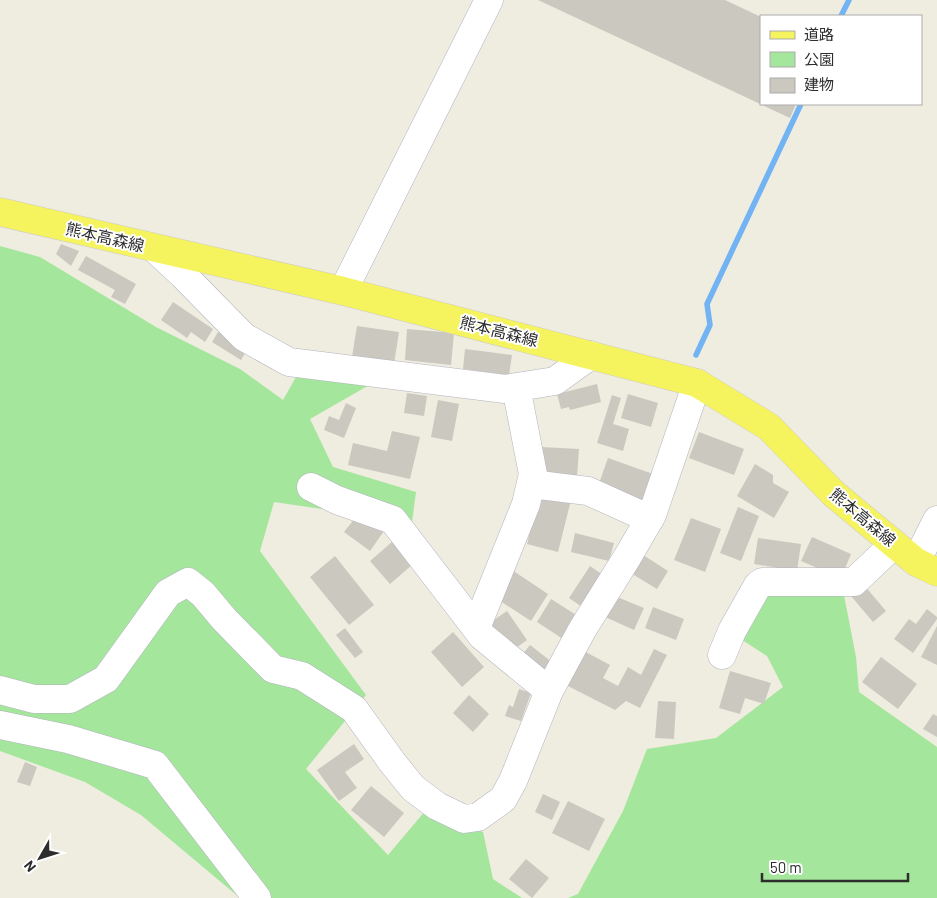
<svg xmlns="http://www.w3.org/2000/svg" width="937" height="898" viewBox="0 0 937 898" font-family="Barlow,'Noto Sans JP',sans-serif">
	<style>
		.green { fill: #a4e69b }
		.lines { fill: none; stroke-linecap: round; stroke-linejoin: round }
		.stream { stroke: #71b3f3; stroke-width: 5.5 }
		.building { fill: #cbc8bf }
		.minor-casing { stroke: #b3b3c1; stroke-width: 29 }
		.major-casing { stroke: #cdcdcd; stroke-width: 29 }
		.minor { stroke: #fff; stroke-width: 28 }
		.major { stroke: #f5f35e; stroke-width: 28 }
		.labels { text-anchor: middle; stroke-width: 4; stroke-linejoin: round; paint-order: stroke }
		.street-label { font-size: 16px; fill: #2d2d2d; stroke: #fff }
	</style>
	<rect width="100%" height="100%" fill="#efece0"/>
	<path class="green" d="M0,246L40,257L156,327L240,369L283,400L300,370L371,384L310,419L333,467L416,492L412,522L274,502L260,551L366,695L306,769L388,855L426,810L483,832L493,879L522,898H240L141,815L85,782L0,751Z
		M767,587L843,590L856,657L859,692L937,747V898H568L578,894L623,811L647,749L716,738L783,687L767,656L739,638Z"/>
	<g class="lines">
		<path class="stream" d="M841,16L849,0
			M696,355L710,325L707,304L801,104"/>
	</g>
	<path class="building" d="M538,0H725L761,17V104H796L790,118Z
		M61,244L79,251L71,266L56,254Z
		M86,256L136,284L125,304L111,297L115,290L78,270Z
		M173,302L213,329L205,342L191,332L187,338L161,320Z
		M357,326L399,332L394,364L352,357Z
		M407,329L454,333L451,365L405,360Z
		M218,332L247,350L241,360L212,342Z
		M465,349L512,355L509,375L463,369Z
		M597,384L601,402L570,410L569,407L561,409L557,394Z
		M407,393L427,396L424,416L404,413Z
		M628,394L658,403L651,427L621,418Z
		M612,395L621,398L613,424L629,429L623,451L597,443Z
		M438,400L459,404L452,441L431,437Z
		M346,403L356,408L344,438L324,430L329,416L339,420Z
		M392,431L420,437L410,479L348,465L353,443L387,451Z
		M699,432L744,449L734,475L689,458Z
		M541,447L579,449L577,477L539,475Z
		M608,458L653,474L642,508L596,492Z
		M755,464L773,475V483L789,492L774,518L737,496Z
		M541,488L572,496L558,552L527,544Z
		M738,507L759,516L741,561L720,553Z
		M359,513L384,531L370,551L344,532Z
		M691,518L721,529L705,572L674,560Z
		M575,533L614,543L609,561L571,552Z
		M400,535L420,558L390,584L370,561Z
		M812,537L851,554L841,578L801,561Z
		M758,538L801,544L797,571L754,564Z
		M640,553L668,571L657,589L629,572Z
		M335,556L374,605L349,625L310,577Z
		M590,566L606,577L585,609L569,598Z
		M512,570L548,594L531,621L494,597Z
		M864,585L886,611L873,622L851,596Z
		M612,595L644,608L634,630L603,616Z
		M551,599L581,618L566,641L537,622Z
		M653,607L684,619L676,640L645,628Z
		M927,609L937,617V619L913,653L894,639L909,619L916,624Z
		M507,611L527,640L509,653L488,624Z
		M937,626V665L921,657Z
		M345,628L363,652L355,658L336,635Z
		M453,632L484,667L462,687L431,652Z
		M530,645L557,666L546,681L518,660Z
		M654,649L667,655L640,708L626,701L615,710L566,685L584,651L610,665L603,678L618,686L628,667L641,675Z
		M881,657L917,684L898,709L862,682Z
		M730,671L771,683L764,704L745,698L740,714L719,708Z
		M519,689L531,693L521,721L505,716L509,705L513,707Z
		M469,695L489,714L473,732L453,713Z
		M658,701L676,702L674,739L655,738Z
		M933,714L937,716V737L923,729Z
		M354,744L364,759L345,772L357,788L339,801L317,770Z
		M25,762L37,767L30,786L17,782Z
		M371,786L404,813L384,837L351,810Z
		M543,794L560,802L552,820L535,812Z
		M568,801L605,819L589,851L552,833Z
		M526,859L549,878L532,898L509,879Z"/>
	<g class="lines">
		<g class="minor-casing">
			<path id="minor" d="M154,248L183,275L244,337L289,362L505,389L555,381L591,355
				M343,291L489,0
				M531,484L588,491L650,519
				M311,487L337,500L393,520L482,636L549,691
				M916,562L937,520
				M476,628L526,504L533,474L516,387
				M722,655L732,631L758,585L762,582H854L894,544
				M0,690L34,699H70L106,679L168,593L188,582L203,594L224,619L273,669L302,676L354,709L392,762L413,788L437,806L464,819L478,817L503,799L513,781L549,691L582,630L628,556L652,515L697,383
				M0,725L68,739L155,765L257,898"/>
		</g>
		<g class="major-casing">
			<path id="major" d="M0,212L343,291L697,383L769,427L834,494L916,562L937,572"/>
		</g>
		<use href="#minor" class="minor"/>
		<use href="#major" class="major"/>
	</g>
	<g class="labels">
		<g class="street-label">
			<text transform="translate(105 237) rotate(13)" y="6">熊本高森線</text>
			<text transform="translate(499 331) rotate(14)" y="6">熊本高森線</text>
			<text transform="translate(863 517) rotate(40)" y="6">熊本高森線</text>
		</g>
	</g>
	<rect x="760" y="15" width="162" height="90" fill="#ffffff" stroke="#ababab"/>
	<rect x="770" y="31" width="25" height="8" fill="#f5f35e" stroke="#ababab"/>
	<text x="804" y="40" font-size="15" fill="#2d2d2d">道路</text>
	<rect x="770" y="52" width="25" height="15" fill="#a4e69b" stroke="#ababab"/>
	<text x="804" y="65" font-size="15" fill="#2d2d2d">公園</text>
	<rect x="770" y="78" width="25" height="15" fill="#cbc8bf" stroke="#ababab"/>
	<text x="804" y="90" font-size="15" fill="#2d2d2d">建物</text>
	<g transform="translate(40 858) rotate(231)" stroke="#ffffff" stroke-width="4" paint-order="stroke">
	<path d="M0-4L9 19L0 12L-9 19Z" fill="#2d2d2d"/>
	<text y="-8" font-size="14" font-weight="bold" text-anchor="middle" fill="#2d2d2d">N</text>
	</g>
	<path d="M762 873v8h146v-8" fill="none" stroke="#2d2d2d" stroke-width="2.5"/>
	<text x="770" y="873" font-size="15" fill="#2d2d2d" stroke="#ffffff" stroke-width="4" paint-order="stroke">50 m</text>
</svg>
